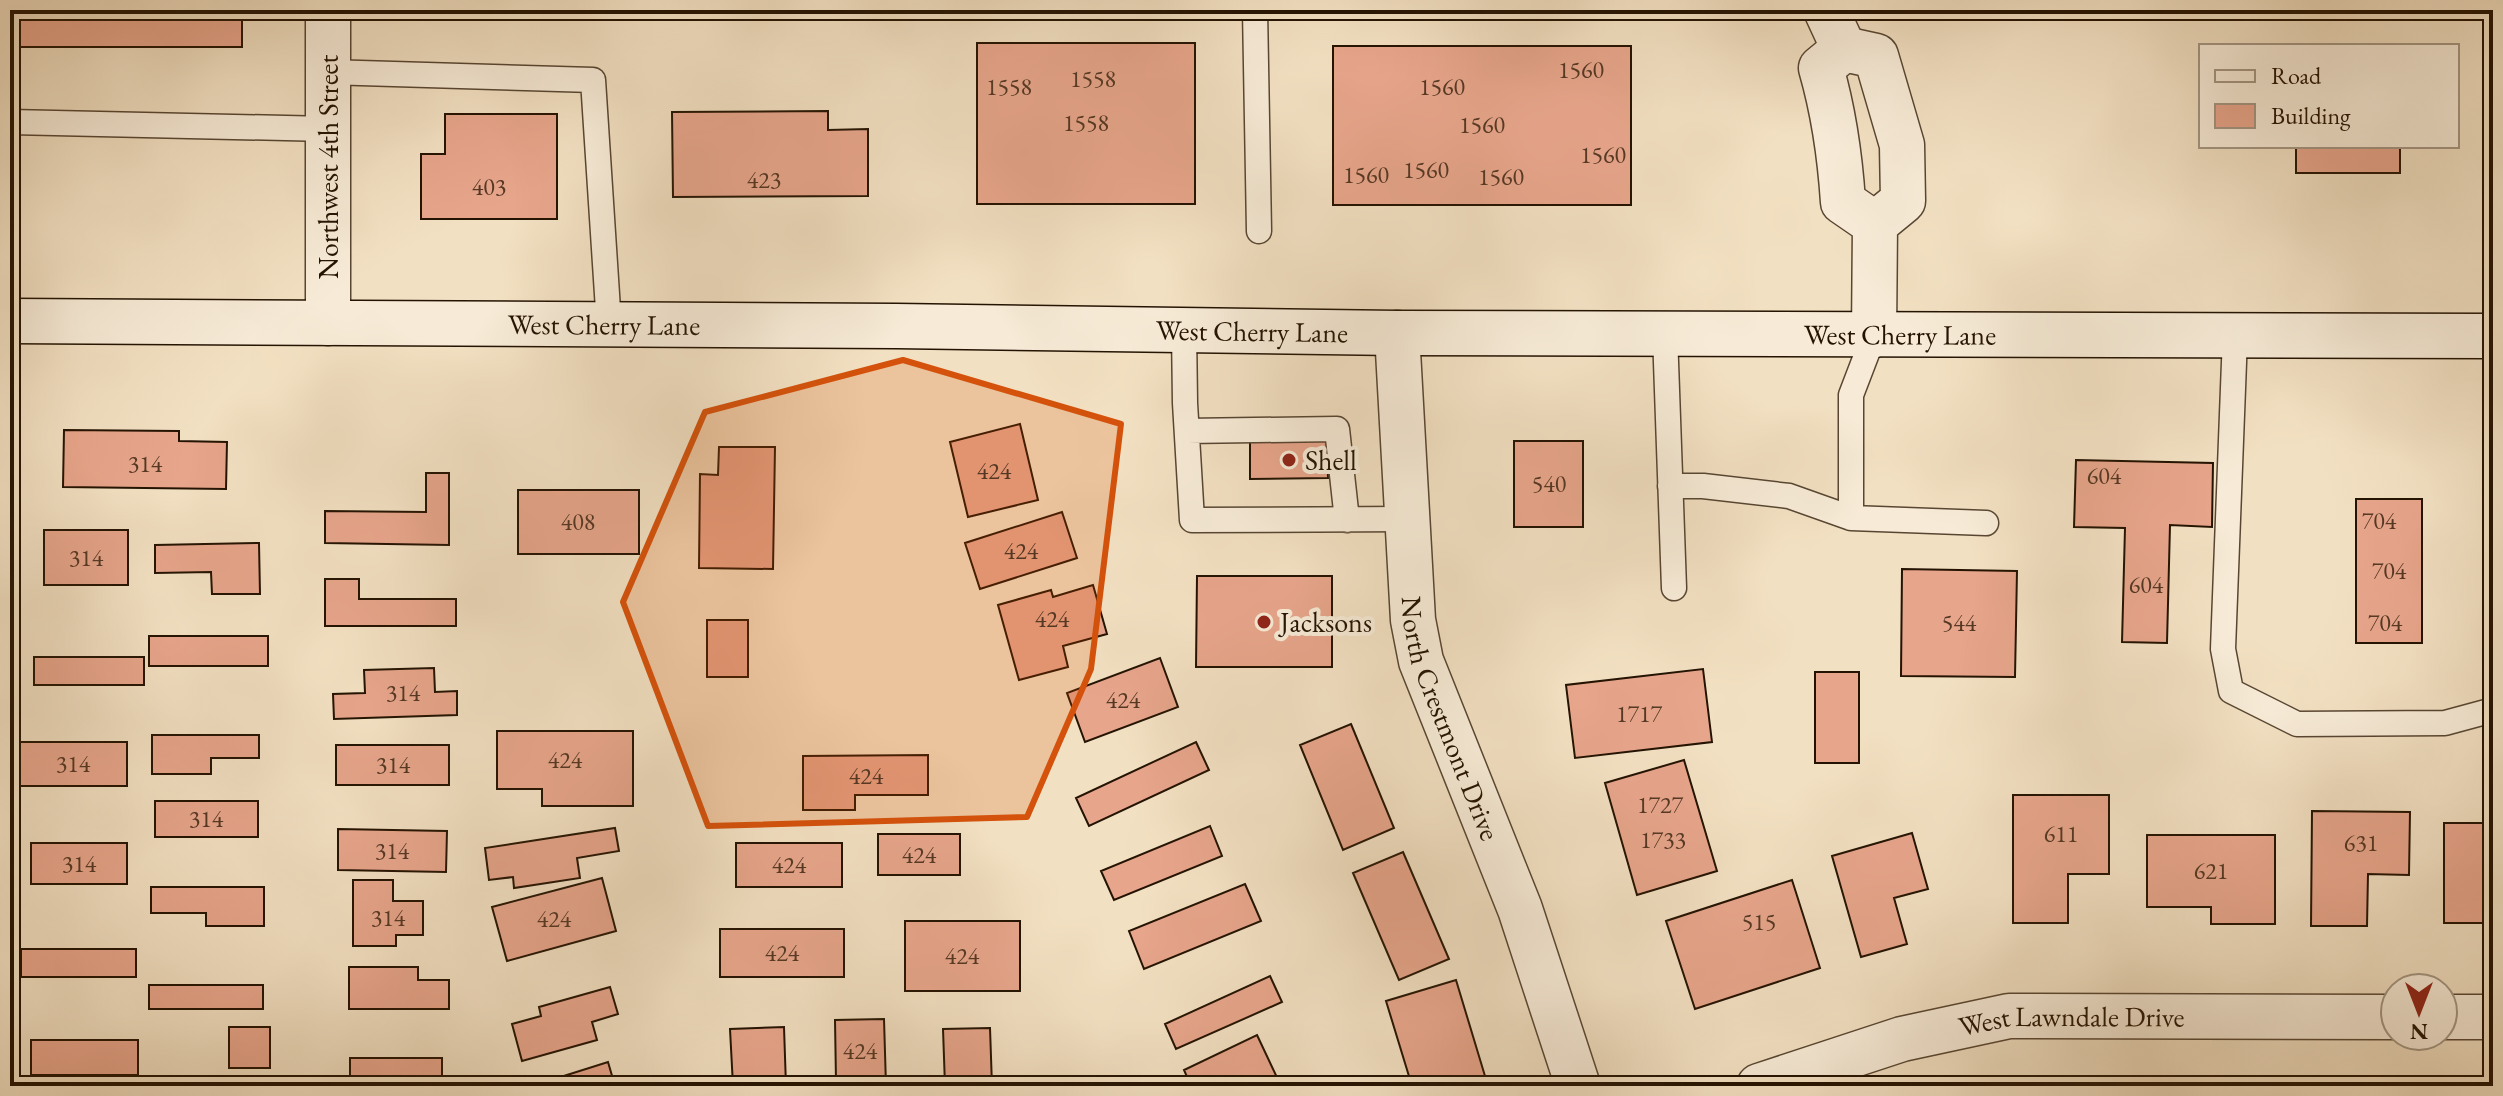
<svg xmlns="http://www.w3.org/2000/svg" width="2503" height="1096" viewBox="0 0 2503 1096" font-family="'EB Garamond',serif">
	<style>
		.building { fill: #e7a58b; stroke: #241302; stroke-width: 2 }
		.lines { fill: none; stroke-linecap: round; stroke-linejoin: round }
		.service-casing { stroke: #584632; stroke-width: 27 }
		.minor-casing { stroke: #584632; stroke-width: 47 }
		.secondary-casing { stroke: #241302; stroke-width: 47 }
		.service { stroke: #f7ebd7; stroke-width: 24 }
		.minor { stroke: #f7ebd7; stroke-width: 44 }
		.secondary { stroke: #f7ebd7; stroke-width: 44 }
		.marked { fill: #d4520b; fill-opacity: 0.2; stroke: #d4520b; stroke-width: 6; stroke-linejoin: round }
		.poi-dot { fill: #8f2418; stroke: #f7ebd7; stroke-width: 3 }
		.labels { text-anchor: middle; stroke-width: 8; stroke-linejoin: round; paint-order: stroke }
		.number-label { font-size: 24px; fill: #553824 }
		.street-label { font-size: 28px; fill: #241302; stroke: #f7ebd7 }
		.poi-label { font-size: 28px; fill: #241302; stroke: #f7ebd7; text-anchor: start }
	</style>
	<rect width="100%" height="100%" fill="#f2e0c2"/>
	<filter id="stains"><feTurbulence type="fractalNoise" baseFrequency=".0025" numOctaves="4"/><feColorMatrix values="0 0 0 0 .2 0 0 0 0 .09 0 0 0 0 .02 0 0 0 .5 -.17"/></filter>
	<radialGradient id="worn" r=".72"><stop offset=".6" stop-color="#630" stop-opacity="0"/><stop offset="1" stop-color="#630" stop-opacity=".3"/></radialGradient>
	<path class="building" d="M10,10H242V47H10Z
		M977,43H1195V204H977Z
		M1333,46H1631V205H1333Z
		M828,111V130L868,129V196L673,197L672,112Z
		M445,114H557V219H421V154H445Z
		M2296,146H2400V173H2296Z
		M1020,424L1038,500L968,517L950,442Z
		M64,430L179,431V441L227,442L226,489L63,487Z
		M1327,440L1328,478L1250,479V441Z
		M1514,441H1583V527H1514Z
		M719,447H775L773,569L699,568L700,474L718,475Z
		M2076,460L2213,463L2212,527L2170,525L2167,643L2122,642L2125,528L2074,527Z
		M426,473H449V545L325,543V511L426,512Z
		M518,490H639V554H518Z
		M2356,499H2422V643H2356Z
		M1062,512L1077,558L980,589L965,543Z
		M44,530H128V585H44Z
		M259,543L260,594H212L211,572L155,573V545Z
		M1902,569L2017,571L2015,677L1901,676Z
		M1197,576H1332V667H1196Z
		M325,579H359V599H456V626H325Z
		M1093,585L1107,634L1063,646L1068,667L1019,680L998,605L1051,590L1053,597Z
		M707,620H748V677H707Z
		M149,636H268V666H149Z
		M34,657H144V685H34Z
		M1160,658L1178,707L1085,742L1067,693Z
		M434,668L435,692L457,691V715L334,719L333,694L365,693L364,670Z
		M1703,669L1712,742L1575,758L1566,685Z
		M1815,672H1859V763H1815Z
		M1351,724L1394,828L1343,850L1300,745Z
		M497,731H633V806H542V789H497Z
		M152,735H259V758H211V774H152Z
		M20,742H127V786H20Z
		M1196,742L1209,770L1089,826L1076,798Z
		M336,745H449V785H336Z
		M928,755V795H855V810H803V756Z
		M1684,760L1717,871L1637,895L1605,783Z
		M2013,795H2109V874H2068V923H2013Z
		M155,801H258V837H155Z
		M2312,811L2410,812L2409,875L2368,874L2367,926H2311Z
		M2444,823H2493V923H2444Z
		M1210,826L1222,856L1114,900L1101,871Z
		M615,828L619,851L577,858L580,878L514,888L513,877L489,880L485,848Z
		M338,829L447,831L446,872L338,870Z
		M1912,833L1928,889L1894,898L1907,944L1861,957L1832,856Z
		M878,834H960V875H878Z
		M2147,835H2275V924H2211V907H2147Z
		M31,843H127V884H31Z
		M736,843H842V887H736Z
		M1403,852L1449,959L1399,980L1353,873Z
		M602,878L616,931L507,961L492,907Z
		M353,880H393V901H423V935H396V946H353Z
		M1792,880L1820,968L1695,1009L1666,921Z
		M1245,884L1261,921L1144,969L1129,931Z
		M151,887H264V926H206V913H151Z
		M905,921H1020V991H905Z
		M720,929H844V977H720Z
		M21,949H136V977H21Z
		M349,967H418V980H449V1009H349Z
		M1270,976L1282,1002L1176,1049L1165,1024Z
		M1456,980L1488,1086H1412L1386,1001Z
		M149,985H263V1009H149Z
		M610,987L618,1014L592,1022L597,1040L522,1061L512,1024L541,1016L539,1007Z
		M884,1019L886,1086H826V1082L836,1081L835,1020Z
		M229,1027H270V1068H229Z
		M784,1027L786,1086H733L730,1029Z
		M990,1028L992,1086H945L943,1029Z
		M1257,1035L1281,1086H1191L1184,1070Z
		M31,1040H138V1075H31Z
		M350,1058H442V1079H350Z
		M608,1062L615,1086H532Z"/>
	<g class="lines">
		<g class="service-casing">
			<path id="service" d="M1255,10L1259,231
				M327,72L593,80L609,325
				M10,122L328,129
				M1184,330L1185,403L1192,520L1407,519
				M1665,334L1674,588
				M2235,336L2223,649L2231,691L2297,724L2445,723L2493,710
				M1187,431L1337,429L1347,520
				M1670,486H1703L1789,496L1851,518L1986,523
				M1851,518V395L1874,335"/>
		</g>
		<g class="minor-casing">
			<g id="minor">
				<path d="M328,10V323"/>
				<path d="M1826,10L1844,49"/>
				<path id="s1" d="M1397,333L1413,620L1421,661L1520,909L1578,1086"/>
				<path d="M1874,335L1875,224L1843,202C1840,156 1834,113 1821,68L1844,49L1876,56L1902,145L1903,201L1875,224"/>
				<path d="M2443,1017H2493"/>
				<path id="s2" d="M1759,1086L1902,1039L2009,1016L2395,1017"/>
			</g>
		</g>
		<g class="secondary-casing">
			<g id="secondary">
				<path id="s3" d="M10,321L896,326L1397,333L2493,336"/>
			</g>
		</g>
		<use href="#service" class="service"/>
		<use href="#minor" class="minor"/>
		<use href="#secondary" class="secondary"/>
	</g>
	<path class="marked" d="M903,360L1121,424L1091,669L1027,817L708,826L623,602L705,412Z"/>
	<g class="poi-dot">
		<circle cx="1289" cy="460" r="8"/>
		<circle cx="1264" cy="622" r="8"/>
	</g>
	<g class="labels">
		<g class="number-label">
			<text x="1581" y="78">1560</text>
			<text x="1093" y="87">1558</text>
			<text x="1009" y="95">1558</text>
			<text x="1442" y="95">1560</text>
			<text x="1086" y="131">1558</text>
			<text x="1482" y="133">1560</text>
			<text x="1603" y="163">1560</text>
			<text x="1426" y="178">1560</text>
			<text x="1366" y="183">1560</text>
			<text x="1501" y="185">1560</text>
			<text x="764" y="188">423</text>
			<text x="489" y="195">403</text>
			<text x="145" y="472">314</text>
			<text x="994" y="479">424</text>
			<text x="2104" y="484">604</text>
			<text x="1549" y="492">540</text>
			<text x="2379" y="529">704</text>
			<text x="578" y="530">408</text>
			<text x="1021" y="559">424</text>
			<text x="86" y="566">314</text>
			<text x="2389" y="579">704</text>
			<text x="2146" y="593">604</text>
			<text x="1052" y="627">424</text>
			<text x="1959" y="631">544</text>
			<text x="2385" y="631">704</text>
			<text x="403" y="701">314</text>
			<text x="1123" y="708">424</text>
			<text x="1639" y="722">1717</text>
			<text x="565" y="768">424</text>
			<text x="73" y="772">314</text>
			<text x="393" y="773">314</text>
			<text x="866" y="784">424</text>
			<text x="1660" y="813">1727</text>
			<text x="206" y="827">314</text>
			<text x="2061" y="842">611</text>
			<text x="1663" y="848">1733</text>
			<text x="2361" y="851">631</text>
			<text x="392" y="859">314</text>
			<text x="919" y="863">424</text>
			<text x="79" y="872">314</text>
			<text x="789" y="873">424</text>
			<text x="2211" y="879">621</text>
			<text x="388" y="926">314</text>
			<text x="554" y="927">424</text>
			<text x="1759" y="930">515</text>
			<text x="782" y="961">424</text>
			<text x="962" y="964">424</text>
			<text x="860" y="1059">424</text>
		</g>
		<g class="street-label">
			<text transform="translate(328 167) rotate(-90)" y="10">Northwest 4th Street</text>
			<text dy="10" stroke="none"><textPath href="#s3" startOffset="594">West Cherry Lane</textPath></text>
			<text dy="10" stroke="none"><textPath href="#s3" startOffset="1242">West Cherry Lane</textPath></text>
			<text dy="10" stroke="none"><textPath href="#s3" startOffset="1890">West Cherry Lane</textPath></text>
			<text dy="10" stroke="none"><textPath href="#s1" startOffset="392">North Crestmont Drive</textPath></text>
			<text dy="10" stroke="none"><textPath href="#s2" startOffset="322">West Lawndale Drive</textPath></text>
		</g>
		<g class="poi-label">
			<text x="1305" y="470">Shell</text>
			<text x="1280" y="632">Jacksons</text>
		</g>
	</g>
	<rect width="2503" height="1096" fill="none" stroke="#f2e0c2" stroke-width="40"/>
	<rect x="12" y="12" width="2479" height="1072" fill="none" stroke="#241302" stroke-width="4"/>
	<rect x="20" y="20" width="2463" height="1056" fill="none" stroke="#241302" stroke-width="2"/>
	<rect x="2199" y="44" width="260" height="104" fill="#f7ebd7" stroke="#a39582" stroke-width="2"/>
	<rect x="2215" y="70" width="40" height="12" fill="#f7ebd7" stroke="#a39582" stroke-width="2"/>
	<text x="2271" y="84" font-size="24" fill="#241302">Road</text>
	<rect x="2215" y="104" width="40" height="24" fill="#e7a58b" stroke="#a39582" stroke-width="2"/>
	<text x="2271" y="124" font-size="24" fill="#241302">Building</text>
	<g transform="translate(2419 1012) rotate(180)"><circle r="38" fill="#f7ebd7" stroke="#a39582" stroke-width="2"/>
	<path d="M0-6L14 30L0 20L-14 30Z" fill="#8f2418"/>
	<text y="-12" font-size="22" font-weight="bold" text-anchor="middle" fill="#241302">N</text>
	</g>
	<rect width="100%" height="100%" filter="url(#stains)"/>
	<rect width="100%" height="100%" fill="url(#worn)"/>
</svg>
